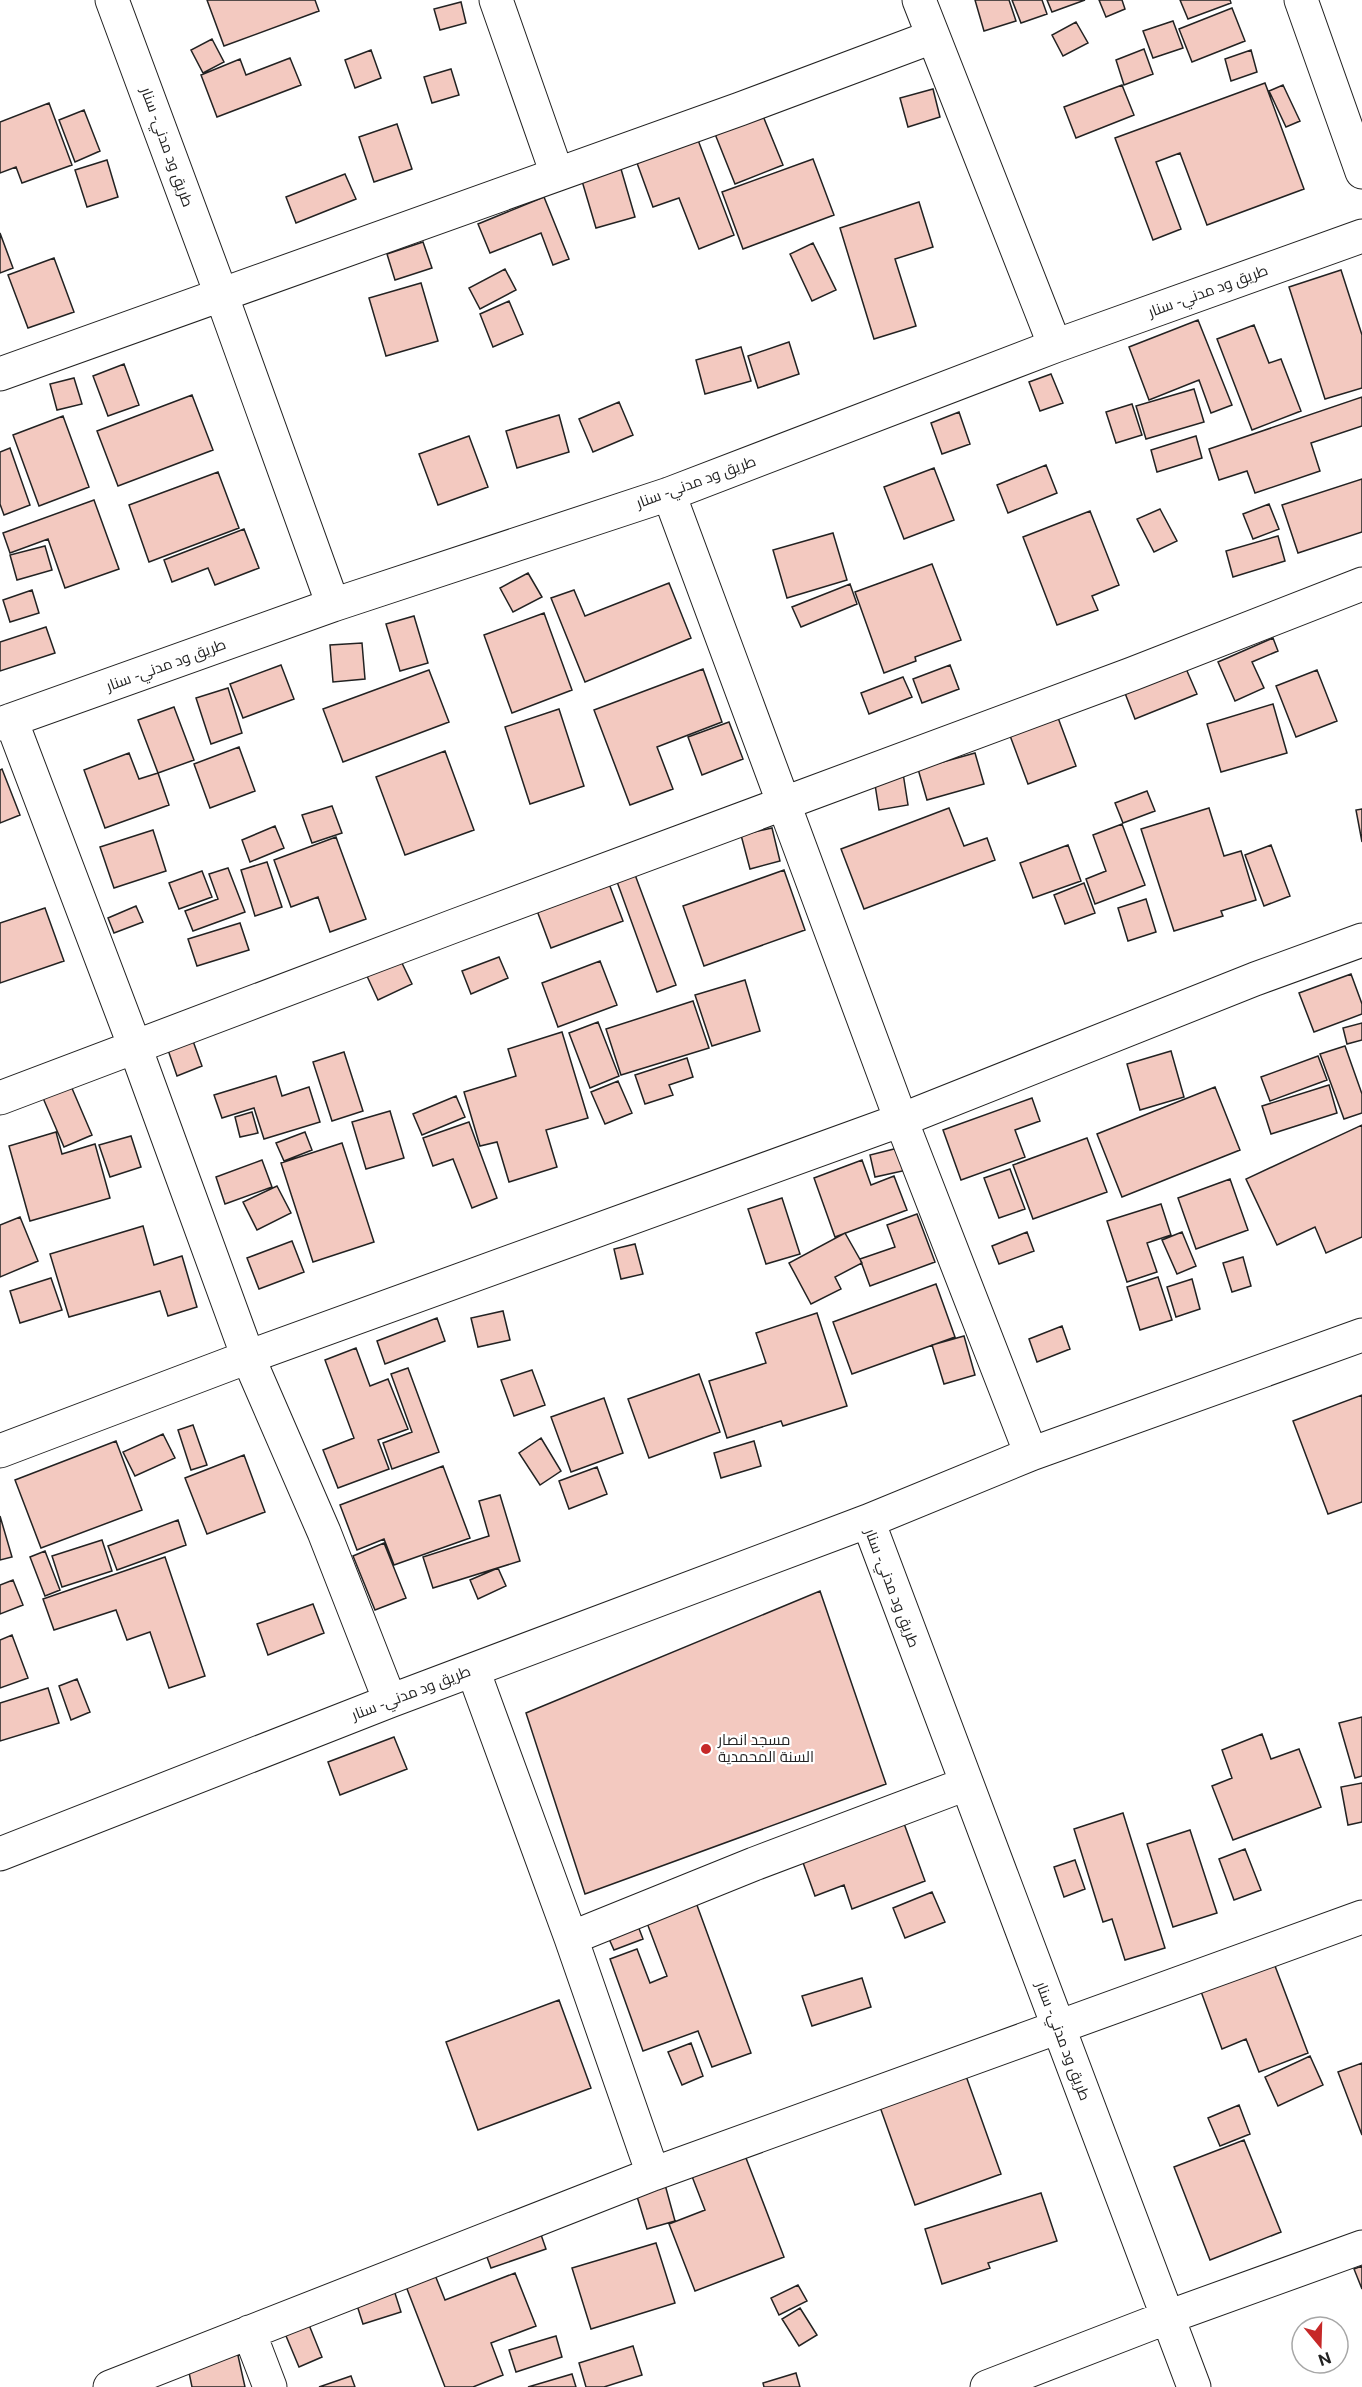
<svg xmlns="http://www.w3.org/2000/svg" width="1362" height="2387" viewBox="0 0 1362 2387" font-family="'Public Sans',Cairo,sans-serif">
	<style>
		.building { fill: #f3c9c0; stroke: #222; stroke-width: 1.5 }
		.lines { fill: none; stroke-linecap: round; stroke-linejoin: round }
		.minor-casing { stroke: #222; stroke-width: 35 }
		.minor { stroke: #fff; stroke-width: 33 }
		.poi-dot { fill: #c62828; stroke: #fff; stroke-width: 2 }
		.labels { text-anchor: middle; stroke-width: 4.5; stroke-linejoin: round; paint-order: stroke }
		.street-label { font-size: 15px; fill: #222; stroke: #fff }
		.poi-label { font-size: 15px; fill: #222; stroke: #fff; text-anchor: start }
	</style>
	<rect width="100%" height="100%" fill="#fff"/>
	<path class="building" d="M207,0H315L319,11L224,46Z
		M975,0H1009L1016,21L984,31Z
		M1012,0H1042L1047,14L1021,23Z
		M1047,0H1085L1052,12Z
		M1099,0H1122L1125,9L1106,17Z
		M1180,0H1230L1231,3L1188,19Z
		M461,2L466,23L440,30L434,9Z
		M1232,8L1245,41L1192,62L1179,29Z
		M1173,21L1183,48L1153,58L1143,31Z
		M1076,22L1088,43L1063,56L1052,35Z
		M212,39L224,62L203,73L191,50Z
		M1144,49L1153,74L1124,85L1116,60Z
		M371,50L381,78L355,88L345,60Z
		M1251,50L1257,72L1231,81L1225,59Z
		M290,58L301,85L217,117L201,75L240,59L246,75Z
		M451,69L459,95L432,103L424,77Z
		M1265,83L1304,189L1207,225L1180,153L1156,162L1181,229L1153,240L1115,138Z
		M1122,85L1134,115L1076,138L1064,107Z
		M1283,85L1300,121L1286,127L1269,91Z
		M933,89L940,117L908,127L900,98Z
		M49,103L72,165L22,183L16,167L0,173V122Z
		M84,110L100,151L75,162L59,120Z
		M761,111L783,165L735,184L713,129Z
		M397,124L412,169L374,182L359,137Z
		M698,140L734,235L699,249L679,198L653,207L637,163Z
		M813,159L834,215L743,249L722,192Z
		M107,160L118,197L87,207L75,170Z
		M621,169L635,217L596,228L582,181Z
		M345,174L356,199L296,223L286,197Z
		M544,197L569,259L553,265L541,233L490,253L478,224Z
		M919,202L933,247L895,259L916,326L874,339L840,228Z
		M0,233L13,268L0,273Z
		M423,242L432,268L395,280L387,254Z
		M813,243L836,290L812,301L790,254Z
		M54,258L74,312L28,328L8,275Z
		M505,269L516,290L480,309L469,288Z
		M1341,270L1362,335V388L1325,399L1289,287Z
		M421,283L438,341L386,356L369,298Z
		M509,301L523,334L493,347L480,314Z
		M1198,320L1232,405L1211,413L1199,380L1149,400L1129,347Z
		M1254,325L1269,363L1281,359L1301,411L1252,430L1217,339Z
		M789,342L799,374L758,388L748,356Z
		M741,347L751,381L705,394L696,360Z
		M124,364L139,405L108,416L93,376Z
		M1051,374L1063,403L1040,411L1029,382Z
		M74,378L82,404L57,410L50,384Z
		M1194,389L1204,422L1146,439L1136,406Z
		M192,395L213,450L118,486L97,431Z
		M1362,397V426L1311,443L1320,471L1255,493L1247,471L1219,480L1209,449Z
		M619,402L633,435L593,452L579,419Z
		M1132,404L1142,435L1116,443L1106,412Z
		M959,412L970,444L942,454L931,423Z
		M559,415L569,452L517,468L506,431Z
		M63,416L89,487L39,506L13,435Z
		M469,436L488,487L438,505L419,454Z
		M1196,436L1202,458L1157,472L1151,450Z
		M10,448L30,505L4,515L0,504V452Z
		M1046,465L1057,493L1008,513L997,485Z
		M934,468L954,520L904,539L884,487Z
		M218,472L239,528L149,562L129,505Z
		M1362,479V532L1298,553L1282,505Z
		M94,500L119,569L65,588L48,539L10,553L3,533Z
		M1269,504L1279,529L1253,539L1243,514Z
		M1160,509L1177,541L1154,552L1137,519Z
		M1090,511L1119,585L1092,596L1098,610L1057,625L1023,537Z
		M244,529L259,568L215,585L208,568L172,582L164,560Z
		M833,533L847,580L787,598L773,550Z
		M1278,536L1285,561L1233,577L1226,551Z
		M45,546L52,570L17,580L10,555Z
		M932,564L961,640L915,657L916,661L884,673L855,592Z
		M528,573L542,597L513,612L500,588Z
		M669,583L691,638L585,682L551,598L574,590L585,616Z
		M850,584L857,604L801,627L792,607Z
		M32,590L39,613L10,622L3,600Z
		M544,613L572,690L512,713L484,635Z
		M414,616L428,663L400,671L386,624Z
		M46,627L55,653L0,671V642Z
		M1273,638L1278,651L1252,662L1264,688L1235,701L1218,662Z
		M362,643L365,679L333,682L330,645Z
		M1184,664L1197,694L1135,719L1123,688Z
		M281,665L294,699L243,718L230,684Z
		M950,665L959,689L922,703L913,679Z
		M703,669L722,722L657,747L673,789L630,805L594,710Z
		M429,670L449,722L343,762L323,709Z
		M1317,670L1337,721L1296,737L1276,686Z
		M903,677L912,697L869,714L861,693Z
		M228,688L242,733L211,744L196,698Z
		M1273,704L1287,753L1221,772L1207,724Z
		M174,707L194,760L158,773L138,720Z
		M559,709L584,786L530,804L505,727Z
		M1057,715L1076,766L1028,784L1009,733Z
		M729,722L743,759L702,775L688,737Z
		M239,747L255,791L210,808L194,764Z
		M445,751L474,830L405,855L376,777Z
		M129,753L139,779L158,773L169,805L105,828L84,770Z
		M975,753L984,784L927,800L918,769Z
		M2,769L20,815L0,823V770Z
		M903,773L908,805L879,810L874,778Z
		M1147,791L1155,811L1123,823L1115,803Z
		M332,806L342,833L312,843L302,815Z
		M949,808L964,846L987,838L995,860L864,909L841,849Z
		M1209,808L1224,856L1241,851L1256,900L1221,911L1223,916L1174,931L1141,829Z
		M1362,809V842L1356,810Z
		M1122,824L1145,885L1095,904L1086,879L1106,871L1093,835Z
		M275,826L284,848L250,862L242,840Z
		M772,828L780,861L750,869L741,835Z
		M153,830L166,871L114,888L100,847Z
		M336,837L366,919L330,932L318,897L291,907L274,860Z
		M1068,845L1081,881L1033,898L1020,863Z
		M1271,845L1290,896L1264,906L1245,855Z
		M267,862L282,907L255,916L241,870Z
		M228,868L245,912L193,931L185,911L218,899L209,874Z
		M784,870L805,930L704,966L683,906Z
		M202,871L212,897L179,909L169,883Z
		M634,872L676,985L657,992L616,879Z
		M608,881L623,921L551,948L536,908Z
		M1084,883L1095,913L1065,924L1054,895Z
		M1146,899L1156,932L1128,941L1118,908Z
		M136,906L143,922L114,933L108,918Z
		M45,908L64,961L0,983V923Z
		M240,923L249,950L197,966L188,939Z
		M499,957L508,978L471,994L462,971Z
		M400,959L412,984L378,1000L366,974Z
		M600,961L617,1005L558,1027L542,983Z
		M1351,974L1362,1004V1014L1314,1032L1299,993Z
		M745,980L760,1031L712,1046L695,995Z
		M693,1001L709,1048L621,1075L606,1029Z
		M598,1022L619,1076L590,1088L569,1033Z
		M1362,1023V1040L1347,1044L1343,1028Z
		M562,1032L588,1118L546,1130L557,1167L509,1182L497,1142L480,1146L464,1092L516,1076L508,1049Z
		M193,1041L202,1066L177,1076L168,1050Z
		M1345,1046L1362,1094V1113L1344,1119L1320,1054Z
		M1171,1051L1184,1097L1140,1110L1127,1064Z
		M344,1052L363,1111L332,1121L313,1062Z
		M1318,1056L1327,1080L1270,1101L1261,1077Z
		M687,1058L693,1077L669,1085L673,1095L645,1104L635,1075Z
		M276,1076L282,1096L309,1087L320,1122L264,1139L254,1108L222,1118L214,1095Z
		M618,1081L632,1113L605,1124L591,1092Z
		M1329,1085L1337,1113L1271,1134L1262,1106Z
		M71,1086L92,1135L64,1147L43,1098Z
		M1215,1087L1240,1150L1122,1197L1097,1134Z
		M456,1096L465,1117L422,1135L413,1114Z
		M1032,1098L1040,1121L1015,1130L1025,1157L961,1180L943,1130Z
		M390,1111L404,1158L366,1169L352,1122Z
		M252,1112L258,1133L240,1137L235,1117Z
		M469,1122L497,1198L472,1208L453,1159L433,1166L423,1138Z
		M1362,1125V1237L1326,1253L1315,1227L1277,1245L1246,1179Z
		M56,1132L62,1154L95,1144L110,1198L30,1221L9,1146Z
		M305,1132L312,1150L284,1161L276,1143Z
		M131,1136L141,1167L110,1177L99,1145Z
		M1087,1138L1107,1192L1033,1219L1013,1165Z
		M342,1143L374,1242L313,1262L281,1163Z
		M902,1147L907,1170L875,1177L870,1155Z
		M262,1160L272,1187L225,1204L216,1177Z
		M862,1160L871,1185L894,1176L907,1210L835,1237L814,1178Z
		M1010,1169L1025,1209L999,1218L984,1178Z
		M1230,1179L1248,1230L1196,1249L1178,1198Z
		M277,1186L291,1213L257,1230L243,1202Z
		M782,1198L800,1254L766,1264L748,1209Z
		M1161,1204L1171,1235L1147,1243L1157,1272L1127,1282L1107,1221Z
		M917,1214L935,1262L870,1286L860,1259L895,1247L887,1225Z
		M20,1217L38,1261L0,1277V1225Z
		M143,1226L154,1265L182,1256L197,1307L168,1316L160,1291L69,1317L50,1254Z
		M1027,1232L1034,1251L999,1264L992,1246Z
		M1182,1232L1196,1266L1177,1274L1162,1240Z
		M845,1233L862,1263L835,1277L841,1289L811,1304L789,1263Z
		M292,1241L304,1272L259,1289L247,1258Z
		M635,1244L643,1274L621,1279L614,1249Z
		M1243,1257L1251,1286L1232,1292L1223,1263Z
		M1158,1277L1172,1320L1140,1330L1127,1287Z
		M51,1278L62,1310L20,1323L10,1291Z
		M1192,1279L1200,1309L1176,1317L1167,1287Z
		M936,1284L955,1337L852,1374L833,1322Z
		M503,1311L510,1340L478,1347L471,1318Z
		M817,1313L847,1406L783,1426L781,1421L727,1438L709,1381L766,1363L756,1333Z
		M437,1318L445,1341L385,1364L377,1341Z
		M1062,1326L1070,1349L1037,1362L1029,1339Z
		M964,1336L975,1375L944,1384L932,1345Z
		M356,1348L370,1386L388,1379L408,1429L378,1440L389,1469L338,1488L323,1450L354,1438L325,1360Z
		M408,1368L439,1452L392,1469L383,1443L412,1432L391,1374Z
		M532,1370L545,1405L514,1416L501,1380Z
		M699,1374L720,1432L649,1458L628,1399Z
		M1362,1395V1502L1328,1514L1293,1421Z
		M604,1398L623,1453L571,1472L551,1417Z
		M193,1425L207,1465L191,1470L178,1430Z
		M163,1434L175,1458L135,1476L123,1452Z
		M541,1438L561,1471L540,1485L519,1453Z
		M116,1441L142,1510L41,1548L15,1480Z
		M754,1441L761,1466L721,1478L714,1453Z
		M244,1455L265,1512L207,1534L185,1478Z
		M443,1466L470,1538L394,1565L384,1539L357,1550L340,1505Z
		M597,1467L607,1494L569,1509L559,1481Z
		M500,1495L520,1561L433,1588L423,1557L489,1536L479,1501Z
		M0,1516L12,1557L0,1560Z
		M178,1520L186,1545L117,1570L108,1546Z
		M102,1540L112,1571L62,1587L52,1556Z
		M384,1543L406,1598L375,1610L353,1556Z
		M45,1551L60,1590L45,1596L30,1557Z
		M165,1557L205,1676L169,1688L150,1632L127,1640L116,1610L54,1630L43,1599Z
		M498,1568L506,1586L478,1599L470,1580Z
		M13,1580L23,1605L0,1614V1585Z
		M820,1591L886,1784L585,1894L526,1713Z
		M313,1604L324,1633L268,1655L257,1624Z
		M12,1635L28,1678L0,1688V1640Z
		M77,1679L90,1712L71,1720L59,1686Z
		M48,1688L59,1723L0,1741V1703Z
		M1362,1717V1776L1355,1778L1339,1723Z
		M1262,1734L1271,1759L1299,1749L1321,1807L1233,1840L1212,1786L1232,1778L1222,1750Z
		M394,1737L407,1769L340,1795L328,1762Z
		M1362,1783V1822L1348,1825L1341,1787Z
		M1123,1813L1165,1948L1125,1960L1112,1919L1103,1922L1074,1829Z
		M902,1818L925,1881L852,1909L844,1885L815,1896L801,1857Z
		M1190,1830L1217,1913L1173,1927L1147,1844Z
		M1245,1849L1261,1890L1234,1900L1219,1859Z
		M1075,1860L1085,1889L1064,1897L1054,1867Z
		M932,1892L945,1922L905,1938L893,1908Z
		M694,1897L751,2053L712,2067L698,2031L643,2051L610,1959L637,1949L650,1983L667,1976L644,1915Z
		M635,1918L643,1939L614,1950L605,1930Z
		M1272,1958L1308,2053L1259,2072L1246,2039L1222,2049L1199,1986Z
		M862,1978L871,2007L812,2026L802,1996Z
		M559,2000L591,2088L478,2130L446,2042Z
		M691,2043L703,2076L682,2085L668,2052Z
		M1310,2056L1323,2085L1278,2106L1265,2077Z
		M1362,2063V2135L1338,2072Z
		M966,2076L1001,2174L915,2205L880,2107Z
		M1239,2105L1250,2134L1220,2146L1208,2118Z
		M1244,2140L1281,2232L1210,2260L1174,2167Z
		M741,2145L784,2257L695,2291L669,2224L705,2210L688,2166Z
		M664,2181L675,2221L647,2229L635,2190Z
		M1041,2193L1057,2241L988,2263L990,2268L942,2284L925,2229Z
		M538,2226L546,2249L491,2268L483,2246Z
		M656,2243L675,2303L591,2329L572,2268Z
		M431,2265L445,2300L515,2273L536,2326L491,2343L503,2375L473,2387H445L402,2276Z
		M1362,2266V2289L1354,2269Z
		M392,2284L401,2312L363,2324L354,2296Z
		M798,2285L807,2301L779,2315L771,2298Z
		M800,2308L817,2335L799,2346L782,2319Z
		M305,2315L322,2357L299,2367L281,2324Z
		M556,2336L562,2357L516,2372L509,2350Z
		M235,2342L245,2387H192L185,2353Z
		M633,2346L642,2375L604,2387H586L579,2363Z
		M796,2373L800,2387H764L763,2383Z
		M572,2374L576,2387H528Z
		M351,2376L355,2387H319Z"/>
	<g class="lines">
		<g class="minor-casing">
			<path id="minor" d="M112,0L221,294L333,605
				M496,0L557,174
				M919,0L1055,346
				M1301,0L1362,172
				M0,374L740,109L932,37
				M669,494L901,1120L1031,1454
				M11,720L135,1047L248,1357L324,1532L390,1701
				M0,724L333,605L669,494L1055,346L1362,236
				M0,1098L454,926L1132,674L1362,584
				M0,1451L248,1357L901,1120L1255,979L1362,940
				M868,1521L1194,2387
				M473,1670L571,1938L653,2174
				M0,1854L390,1701L868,1521L1031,1454L1362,1335
				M571,1938L754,1864L966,1784
				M249,2332L270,2387
				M110,2387L653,2174L1362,1917
				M987,2387L1168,2317L1362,2247"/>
		</g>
		<use href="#minor" class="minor"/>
	</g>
	<circle class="poi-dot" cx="706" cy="1749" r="6"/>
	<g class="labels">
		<g class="street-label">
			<text transform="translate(167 147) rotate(70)" y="5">طريق ود مدني - سنار</text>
			<text transform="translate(1208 291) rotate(-20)" y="5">طريق ود مدني - سنار</text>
			<text transform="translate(696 482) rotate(-20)" y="5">طريق ود مدني - سنار</text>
			<text transform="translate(166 665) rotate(-20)" y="5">طريق ود مدني - سنار</text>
			<text transform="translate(892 1588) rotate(69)" y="5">طريق ود مدني - سنار</text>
			<text transform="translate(411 1693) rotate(-21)" y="5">طريق ود مدني - سنار</text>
			<text transform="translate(1063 2041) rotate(69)" y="5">طريق ود مدني - سنار</text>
		</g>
		<g class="poi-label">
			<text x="718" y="1745">مسجد انصار<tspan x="718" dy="17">السنة المحمدية</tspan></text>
		</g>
	</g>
	<g transform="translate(1320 2345) rotate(161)"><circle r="28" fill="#ffffff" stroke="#a7a7a7" stroke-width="1.5"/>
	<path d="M0-4.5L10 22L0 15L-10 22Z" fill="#c62828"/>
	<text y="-9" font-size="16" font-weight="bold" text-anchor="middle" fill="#222222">N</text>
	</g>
</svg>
